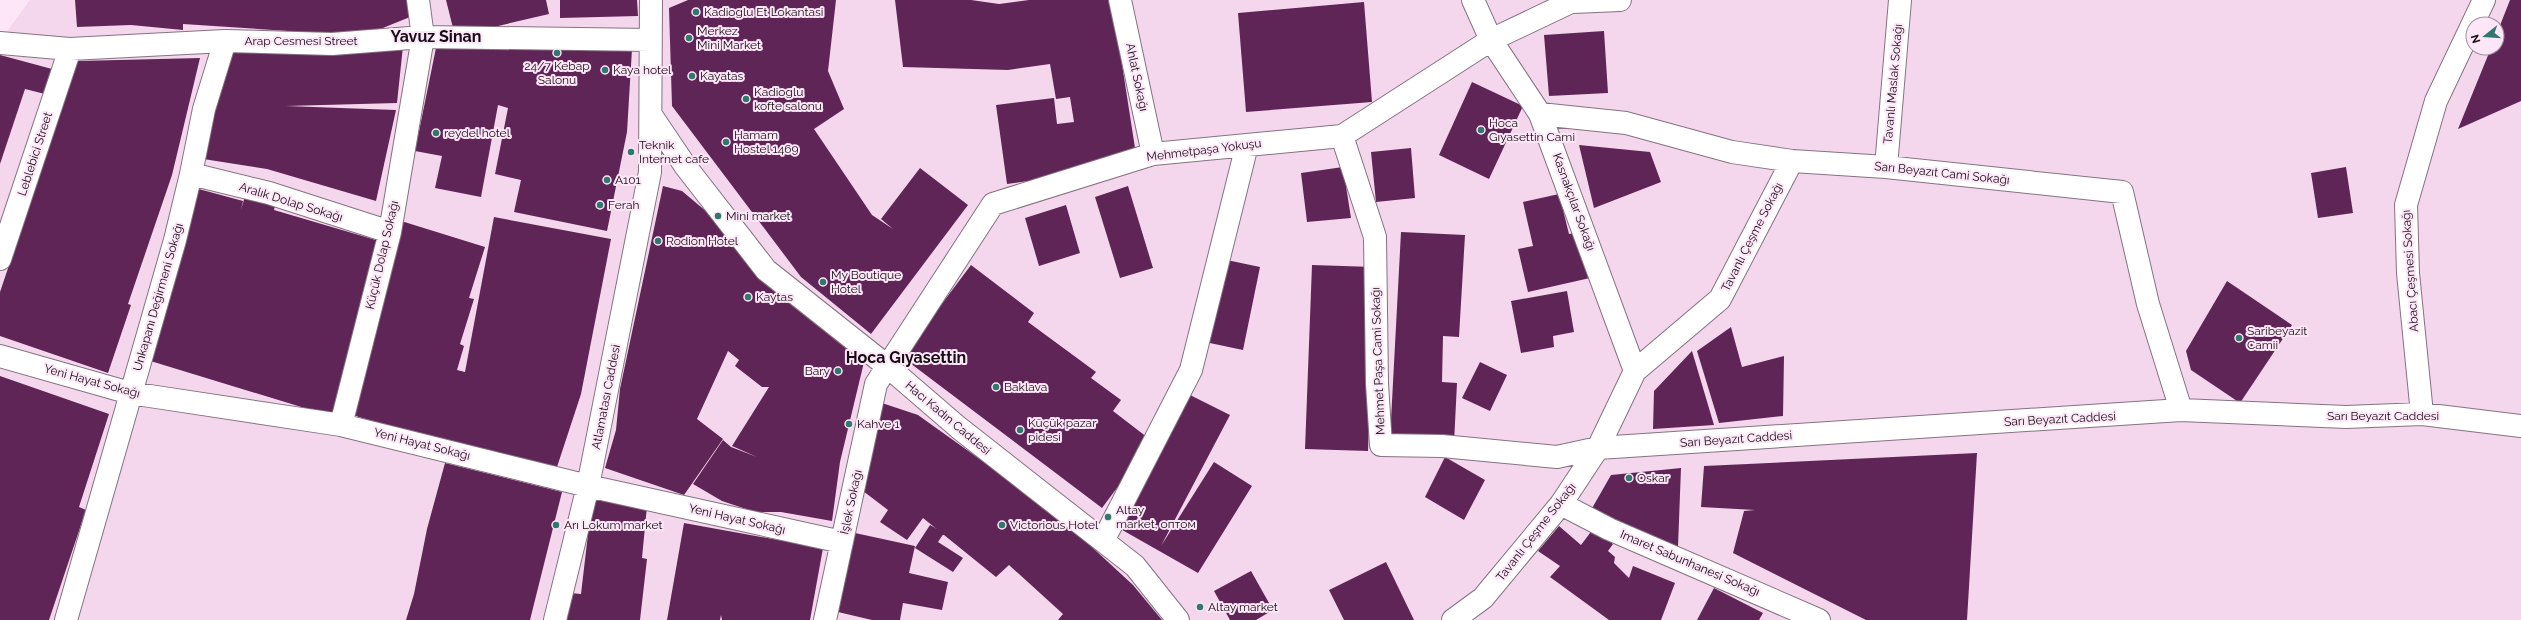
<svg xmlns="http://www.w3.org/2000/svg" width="2521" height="620" viewBox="0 0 2521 620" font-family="Raleway,sans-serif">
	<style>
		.built { fill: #f4d7ed; fill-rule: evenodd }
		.building { fill: #602557 }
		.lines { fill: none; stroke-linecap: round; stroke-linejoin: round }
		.minor-casing { stroke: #867282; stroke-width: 24 }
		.minor { stroke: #fff; stroke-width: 22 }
		.poi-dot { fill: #30776e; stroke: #fde6f7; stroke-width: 1.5 }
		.labels { text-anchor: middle; stroke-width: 4; stroke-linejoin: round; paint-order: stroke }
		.poi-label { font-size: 12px; fill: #140d13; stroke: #fde6f7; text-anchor: start }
		.street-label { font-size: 12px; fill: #140d13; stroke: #fde6f7 }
		.district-label { font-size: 16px; font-weight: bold; fill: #140d13; stroke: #fde6f7 }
	</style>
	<rect width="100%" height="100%" fill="#fde6f7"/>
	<path class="built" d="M30,0H2521V620H0V41ZM2473,24H2497V48H2473Z"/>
	<path class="building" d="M75,0H410V17L363,36L183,24V30L131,25L77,27Z
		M446,0H546L549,14L455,36Z
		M560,0H637L638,16L560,18Z
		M688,0H836L828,71L844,109L814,129L872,215L893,229L881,219L920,168L968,205L871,334L801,277L672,106L669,8Z
		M895,0H971L999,4L1029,0H1112L1135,148L1064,176L1007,184L996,105L1054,98L1057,124L1074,122L1070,97L1056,99L1050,64L1008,70L903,67Z
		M2510,0H2521V101L2458,129L2491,48H2497V33Z
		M1364,2L1372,102L1246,112L1238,13Z
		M1604,31L1608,93L1549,96L1544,35Z
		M438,38L632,49L627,132L607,231L514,212L521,180L495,174L508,108L498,105L481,197L435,188L442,156L415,151Z
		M403,46L397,103L286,106L396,110L376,201L267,169L197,158L229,51Z
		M0,55L52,69L45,94L25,89L0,164Z
		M200,58L172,175L128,304L131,305L108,373L0,336V292L78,61Z
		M1472,82L1523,106L1489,179L1439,155Z
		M1579,145L1650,152L1661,182L1594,208Z
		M1411,148L1415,198L1376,202L1371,152Z
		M1343,167L1351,218L1307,222L1301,173Z
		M2346,167L2353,213L2318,218L2311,173Z
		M663,186L682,191L727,229L757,272L755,275L813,318L812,320L865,358L840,462L832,521L781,512H755L722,501L693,484L723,440L731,447L757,457L732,446L769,387H762L735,366L739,360L728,351L697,419L723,439L684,495L605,468L616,430L620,389Z
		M1128,186L1153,268L1120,278L1095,197Z
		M195,188L243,201L241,210L247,189L277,198L274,210L386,243L334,417L144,359Z
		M1559,194L1569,234L1580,232L1590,278L1528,292L1518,249L1533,246L1523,202Z
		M1066,205L1080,253L1039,266L1025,218Z
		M494,217L611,239L581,394L556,470L405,431L349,414L391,274L382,271L398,220L485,247L469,298L474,299L460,344L464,346L457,370L465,372Z
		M1401,232L1465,235L1459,337L1443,336L1442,382L1457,383L1454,443L1390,439Z
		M1222,259L1260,267L1243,350L1205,342Z
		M971,265L1034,313L1028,322L1096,372L1091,378L1121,400L1113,411L1152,441L1102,508L902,357Z
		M1312,265L1374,267L1368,451L1305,449Z
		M2227,281L2292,325L2240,403L2191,370L2186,351Z
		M1567,291L1574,332L1553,336L1554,347L1521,353L1511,301Z
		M1731,327L1742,367L1784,356L1783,416L1719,423L1697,351Z
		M1692,351L1714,425L1653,429L1654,391Z
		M1480,362L1507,375L1490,411L1462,398Z
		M0,376L109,414L79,507L86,510L49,620H0Z
		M1186,393L1230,415L1161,546L1214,462L1252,486L1198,573L1117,527Z
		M882,403L918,415L1055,513L1133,585L1162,620H1058L1063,614L1009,565L996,577L923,518L907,540L880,522L888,510L863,491Z
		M1977,453L1967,620H1866L1733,553L1744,511L1755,510L1701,507L1704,466Z
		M1445,457L1485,480L1464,520L1425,497Z
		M445,463L562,492L530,620H406L414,594L427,529Z
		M1681,468L1678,547L1591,510L1611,475Z
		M592,500L647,506L642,558L647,559L640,620H567L570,593L581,594Z
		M684,523L823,548L810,620H722L721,615L720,620H667Z
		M930,525L944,533L938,542L963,558L953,572L915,548Z
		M1559,526L1581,545L1593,529L1613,544L1608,551L1615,557L1614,563L1629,578L1633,566L1675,583L1661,620H1609L1550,577L1560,566L1538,551Z
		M855,533L915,546L909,573L948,582L942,610L903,603L900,620H872L838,612Z
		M1386,562L1414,620H1344L1329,590Z
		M1251,571L1273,610L1256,620H1230L1214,591Z
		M1714,588L1763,613L1759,620H1697Z"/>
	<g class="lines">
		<g class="minor-casing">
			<path id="minor" d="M1120,0L1153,154
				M1473,0L1491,40L1540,114L1635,371
				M1573,2L1620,0
				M0,43L70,49L225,41L332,44L423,37L650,40
				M1540,114L1626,123L1732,152L1792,161L1886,167L2122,192L2148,304L2181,410
				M651,115L686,167L766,270L887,366L959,428L1135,566L1178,620
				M1342,136L1375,237L1377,384L1381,445L1442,446L1557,457L1598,448L2181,410L2346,417L2422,414L2521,426
				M1886,167L1900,0
				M191,174L269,193L390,232
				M0,259L70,49
				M0,356L130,393L341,425L588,486L842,542
				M2422,414L2408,273L2406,205L2436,101L2484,0
				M341,425L390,232L423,37L418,0
				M1561,504L1609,529L1819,620
				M1103,541L1191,370L1247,145
				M66,620L175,240L191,174L204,109L225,41
				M555,620L588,486L650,172L651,0
				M825,620L876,384L993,204L1153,154L1342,136L1491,40L1575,0
				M1453,620L1483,598L1561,504L1598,448L1635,371L1720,299L1792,161"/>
		</g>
		<use href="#minor" class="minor"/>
	</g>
	<g class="poi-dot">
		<circle cx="696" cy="12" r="4"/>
		<circle cx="689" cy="38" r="4"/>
		<circle cx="557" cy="53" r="4"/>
		<circle cx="605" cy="70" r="4"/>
		<circle cx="692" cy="76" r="4"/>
		<circle cx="746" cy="99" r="4"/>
		<circle cx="1481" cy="130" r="4"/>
		<circle cx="436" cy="133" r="4"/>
		<circle cx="726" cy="142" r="4"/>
		<circle cx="631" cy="152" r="4"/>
		<circle cx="607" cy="180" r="4"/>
		<circle cx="600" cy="205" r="4"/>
		<circle cx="718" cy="216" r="4"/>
		<circle cx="658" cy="241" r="4"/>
		<circle cx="823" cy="282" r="4"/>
		<circle cx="748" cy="297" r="4"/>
		<circle cx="2239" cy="338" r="4"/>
		<circle cx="838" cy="371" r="4"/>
		<circle cx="996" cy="387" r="4"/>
		<circle cx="849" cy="424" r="4"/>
		<circle cx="1020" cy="430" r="4"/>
		<circle cx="1629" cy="478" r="4"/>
		<circle cx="1108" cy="517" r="4"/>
		<circle cx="556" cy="525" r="4"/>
		<circle cx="1002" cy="525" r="4"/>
		<circle cx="1200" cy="607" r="4"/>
	</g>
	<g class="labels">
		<g class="poi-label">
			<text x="704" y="16">Kadioglu Et Lokantasi</text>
			<text x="697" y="35">Merkez<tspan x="697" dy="14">Mini Market</tspan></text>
			<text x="557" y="70" text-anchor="middle">24/7 Kebap<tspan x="557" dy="14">Salonu</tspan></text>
			<text x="613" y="74">Kaya hotel</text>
			<text x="700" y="80">Kayatas</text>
			<text x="754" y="96">Kadioglu<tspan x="754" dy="14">kofte salonu</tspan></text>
			<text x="1489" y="127">Hoca<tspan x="1489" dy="14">Gıyasettin Cami</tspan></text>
			<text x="444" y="137">reydel hotel</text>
			<text x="734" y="139">Hamam<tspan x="734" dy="14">Hostel 1469</tspan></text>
			<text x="639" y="149">Teknik<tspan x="639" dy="14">Internet cafe</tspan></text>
			<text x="615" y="184">A101</text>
			<text x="608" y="209">Ferah</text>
			<text x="726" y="220">Mini market</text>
			<text x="666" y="245">Rodion Hotel</text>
			<text x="831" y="279">My Boutique<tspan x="831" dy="14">Hotel</tspan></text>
			<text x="756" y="301">Kaytas</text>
			<text x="2247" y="335">Saribeyazit<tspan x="2247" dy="14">Camii</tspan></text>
			<text x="830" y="375" text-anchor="end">Bary</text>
			<text x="1004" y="391">Baklava</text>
			<text x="1028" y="427">Küçük pazar<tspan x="1028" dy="14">pidesi</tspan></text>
			<text x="857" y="428">Kahve 1</text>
			<text x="1637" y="482">Oskar</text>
			<text x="1116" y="514">Altay<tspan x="1116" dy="14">market, оптом</tspan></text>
			<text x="564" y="529">Arı Lokum market</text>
			<text x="1010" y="529">Victorious Hotel</text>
			<text x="1208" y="611">Altay market</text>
		</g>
		<g class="street-label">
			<text x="301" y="45">Arap Cesmesi Street</text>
			<text transform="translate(1137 77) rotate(78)" y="4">Ahlat Sokağı</text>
			<text transform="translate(1893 84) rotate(-85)" y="4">Tavanlı Maslak Sokağı</text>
			<text transform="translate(1204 150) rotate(-7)" y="4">Mehmetpaşa Yokuşu</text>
			<text transform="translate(35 154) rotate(-72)" y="4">Leblebici Street</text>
			<text transform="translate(1942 173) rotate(6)" y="4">Sarı Beyazıt Cami Sokağı</text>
			<text transform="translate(291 202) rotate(17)" y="4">Aralık Dolap Sokağı</text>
			<text transform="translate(1574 202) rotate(70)" y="4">Kasnakçılar Sokağı</text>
			<text transform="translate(1752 237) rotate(-63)" y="4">Tavanlı Çeşme Sokağı</text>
			<text transform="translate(382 255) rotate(-77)" y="4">Küçük Dolap Sokağı</text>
			<text transform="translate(2410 271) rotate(-94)" y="4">Abacı Çeşmesi Sokağı</text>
			<text transform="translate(158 297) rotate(-74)" y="4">Unkapanı Değirmeni Sokağı</text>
			<text transform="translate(1378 361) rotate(-92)" y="4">Mehmet Paşa Cami Sokağı</text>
			<text transform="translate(92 381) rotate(15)" y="4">Yeni Hayat Sokağı</text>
			<text transform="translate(606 397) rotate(-79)" y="4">Atlamatası Caddesi</text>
			<text x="2383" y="420">Sarı Beyazıt Caddesi</text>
			<text transform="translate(948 418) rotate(40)" y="4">Hacı Kadın Caddesi</text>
			<text transform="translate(2060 419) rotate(-3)" y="4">Sarı Beyazıt Caddesi</text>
			<text transform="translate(1736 439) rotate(-4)" y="4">Sarı Beyazıt Caddesi</text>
			<text transform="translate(422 444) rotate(14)" y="4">Yeni Hayat Sokağı</text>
			<text transform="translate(851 502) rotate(-78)" y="4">İşlek Sokağı</text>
			<text transform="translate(737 519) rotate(13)" y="4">Yeni Hayat Sokağı</text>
			<text transform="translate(1536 532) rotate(-52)" y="4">Tavanlı Çeşme Sokağı</text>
			<text transform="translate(1690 563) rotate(23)" y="4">Imaret Sabunhanesi Sokağı</text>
		</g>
		<g class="district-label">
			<text x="436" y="42">Yavuz Sinan</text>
			<text x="906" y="363">Hoca Gıyasettin</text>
		</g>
	</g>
	<g transform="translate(2485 36) rotate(253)"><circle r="19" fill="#fde6f7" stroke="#a08f9c"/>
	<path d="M0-3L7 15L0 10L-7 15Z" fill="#30776e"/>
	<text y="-6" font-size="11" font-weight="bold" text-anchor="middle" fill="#140d13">N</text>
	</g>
</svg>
